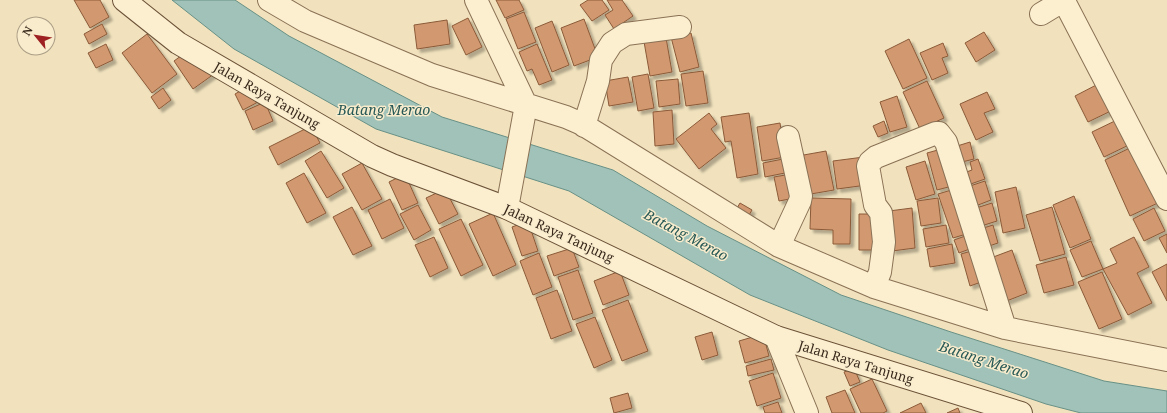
<svg xmlns="http://www.w3.org/2000/svg" width="1167" height="413" viewBox="0 0 1167 413" font-family="'Noto Serif',serif">
	<style>
		.water { fill: #a1c2b8; stroke: #689086 }
		.building { fill: #d2996f; stroke: #8b5a39; filter: url(#shadow) }
		.lines { fill: none; stroke-linecap: round; stroke-linejoin: round }
		.street-casing { stroke: #8a7155; stroke-width: 24 }
		.secondary-casing { stroke: #6c5238; stroke-width: 24 }
		.street { stroke: #fbefd0; stroke-width: 22 }
		.secondary { stroke: #fbefd0; stroke-width: 22 }
		.labels { text-anchor: middle; stroke-width: 3; stroke-linejoin: round; paint-order: stroke }
		.street-label { font-size: 13px; fill: #38291b; stroke: #f8eccd }
		.water-label { font-size: 14px; font-style: italic; fill: #285956; stroke: #f8eccd }
	</style>
	<defs>
		<filter id="shadow"><feDropShadow dx="3.5" dy="3.5" stdDeviation="1" flood-color="#0004"/></filter>
	</defs>
	<rect width="100%" height="100%" fill="#f1e2bd"/>
	<path class="water" d="M172,0H235L289,36L442,117L613,170L707,226L841,295L951,332L1104,381L1167,391V413H1081L1046,404L888,350L750,295L569,191L376,129L234,49Z"/>
	<path class="building" d="M74,0H100L109,17L90,28Z
		M496,0H519L524,10L505,18Z
		M588,0H602L609,10L592,21L580,5Z
		M607,0H622L633,16L614,29L605,15L613,10Z
		M524,12L536,42L518,49L506,19Z
		M468,18L482,47L466,55L452,26Z
		M584,19L598,57L574,66L561,28Z
		M447,20L450,44L417,49L414,25Z
		M552,21L569,65L552,72L535,28Z
		M102,24L107,34L89,44L84,34Z
		M665,32L672,72L650,76L643,36Z
		M984,32L995,50L976,62L965,43Z
		M691,33L699,67L680,72L671,37Z
		M147,34L177,74L152,93L122,53Z
		M909,39L927,78L903,89L885,51Z
		M943,43L948,56L942,58L948,73L932,80L920,53Z
		M106,44L113,60L96,68L88,53Z
		M537,44L552,80L539,85L532,69L527,71L519,52Z
		M189,50L214,74L193,89L174,61Z
		M703,71L708,103L686,106L681,74Z
		M648,74L654,108L638,111L632,77Z
		M628,77L633,102L609,106L605,81Z
		M678,79L680,104L659,107L656,81Z
		M927,81L944,118L920,129L903,92Z
		M1102,82L1115,109L1088,122L1075,96Z
		M249,86L258,102L243,110L235,94Z
		M163,88L171,100L159,109L151,97Z
		M987,92L995,109L984,113L993,132L976,140L960,104Z
		M897,96L907,127L890,132L880,102Z
		M265,102L273,121L253,130L245,111Z
		M672,110L674,144L655,146L653,112Z
		M709,113L717,124L711,129L726,148L699,169L676,139Z
		M749,113L758,174L737,178L731,141L725,142L721,117Z
		M1121,118L1133,143L1104,157L1092,132Z
		M884,121L888,133L878,137L873,126Z
		M780,123L785,157L762,161L757,127Z
		M311,126L320,143L278,165L269,147Z
		M970,142L974,159L958,163L954,147Z
		M1134,146L1160,202L1130,216L1105,160Z
		M945,148L956,185L937,190L927,153Z
		M321,151L344,188L327,198L305,161Z
		M826,151L834,190L805,195L798,156Z
		M864,157L867,185L837,189L833,161Z
		M783,159L785,173L765,177L763,163Z
		M978,159L985,179L965,186L961,174L972,170L970,162Z
		M925,161L935,194L916,200L906,167Z
		M362,163L382,199L362,210L342,174Z
		M304,173L326,213L307,223L286,183Z
		M405,174L418,203L402,210L389,182Z
		M791,174L795,198L779,201L774,177Z
		M985,181L991,200L973,207L967,187Z
		M1016,187L1025,228L1003,233L995,192Z
		M958,188L973,232L953,238L938,194Z
		M445,189L458,214L439,224L426,198Z
		M1074,196L1091,239L1070,248L1053,205Z
		M811,198L851,199L850,244H833V230L810,229Z
		M938,198L941,223L921,226L917,201Z
		M390,199L404,228L382,239L368,210Z
		M740,203L752,210L745,222L733,215Z
		M992,203L997,221L978,227L973,209Z
		M418,205L431,230L414,240L400,214Z
		M352,207L372,246L353,255L333,217Z
		M1052,207L1065,254L1040,261L1026,215Z
		M912,208L915,248L892,251L889,211Z
		M1154,208L1165,231L1144,241L1133,219Z
		M493,213L516,265L493,276L469,224Z
		M859,214H878V250H859Z
		M461,219L483,265L461,276L439,229Z
		M528,221L538,251L522,256L512,227Z
		M946,225L949,243L926,247L923,229Z
		M993,225L998,243L983,248L977,230Z
		M971,234L975,247L959,253L954,240Z
		M1167,234V253L1159,238Z
		M434,237L448,268L430,277L415,245Z
		M1134,237L1149,267L1137,273L1152,303L1128,315L1103,269L1117,263L1110,249Z
		M1091,241L1103,269L1082,277L1070,250Z
		M952,244L955,263L930,267L927,249Z
		M572,248L579,267L554,276L547,256Z
		M975,250L984,281L970,286L961,254Z
		M1012,250L1027,293L1004,302L988,259Z
		M539,253L552,287L533,295L520,261Z
		M1066,257L1074,285L1044,293L1036,265Z
		M1167,264V301L1152,272Z
		M578,270L593,313L573,320L558,277Z
		M620,271L629,295L603,305L594,281Z
		M1102,272L1122,319L1099,329L1078,282Z
		M557,290L572,331L551,339L536,298Z
		M628,300L648,351L622,361L602,310Z
		M595,317L612,360L594,368L576,324Z
		M712,332L718,355L702,360L695,337Z
		M763,334L769,356L745,363L739,341Z
		M771,359L774,370L748,376L746,366Z
		M854,368L860,382L850,386L844,372Z
		M773,373L781,398L757,406L749,381Z
		M872,379L887,411L883,413H861L850,389Z
		M845,390L855,413H832L826,397Z
		M628,393L632,408L614,413L610,398Z
		M778,402L782,413H765L763,407Z
		M921,403L926,413H900Z
		M958,408L960,413H947Z"/>
	<g class="lines">
		<g class="street-casing">
			<path id="street" d="M269,0L305,21L432,75L566,117L582,124L779,246L874,287L1005,328L1167,360
				M476,0L526,105L507,208
				M1064,1L1167,199
				M1041,14L1064,0
				M584,126L598,81L601,60L612,43L626,34L680,27
				M779,246L800,201L801,196L788,137
				M874,287L880,272L884,242L881,213L875,205L868,166L870,162L876,157L936,133H939L946,142L1005,328
				M776,337L807,413"/>
		</g>
		<g class="secondary-casing">
			<path id="secondary" d="M124,0L178,43L372,156L392,165L507,208L776,337L1021,413"/>
		</g>
		<use href="#street" class="street"/>
		<use href="#secondary" class="secondary"/>
	</g>
	<g class="labels">
		<g class="street-label">
			<text transform="translate(267 95) rotate(30)" y="5">Jalan Raya Tanjung</text>
			<text transform="translate(559 233) rotate(25)" y="5">Jalan Raya Tanjung</text>
			<text transform="translate(856 362) rotate(17)" y="5">Jalan Raya Tanjung</text>
		</g>
		<g class="water-label">
			<text x="384" y="115">Batang Merao</text>
			<text transform="translate(686 235) rotate(28)" y="5">Batang Merao</text>
			<text transform="translate(984 360) rotate(18)" y="5">Batang Merao</text>
		</g>
	</g>
	<g transform="translate(36 36) rotate(300)"><circle r="19" fill="#f8eccd" stroke="#ab9e86"/>
	<path d="M0-3L7 15L0 10L-7 15Z" fill="#9e2020"/>
	<text y="-6" font-size="11" font-weight="bold" text-anchor="middle" fill="#38291b">N</text>
	</g>
</svg>
